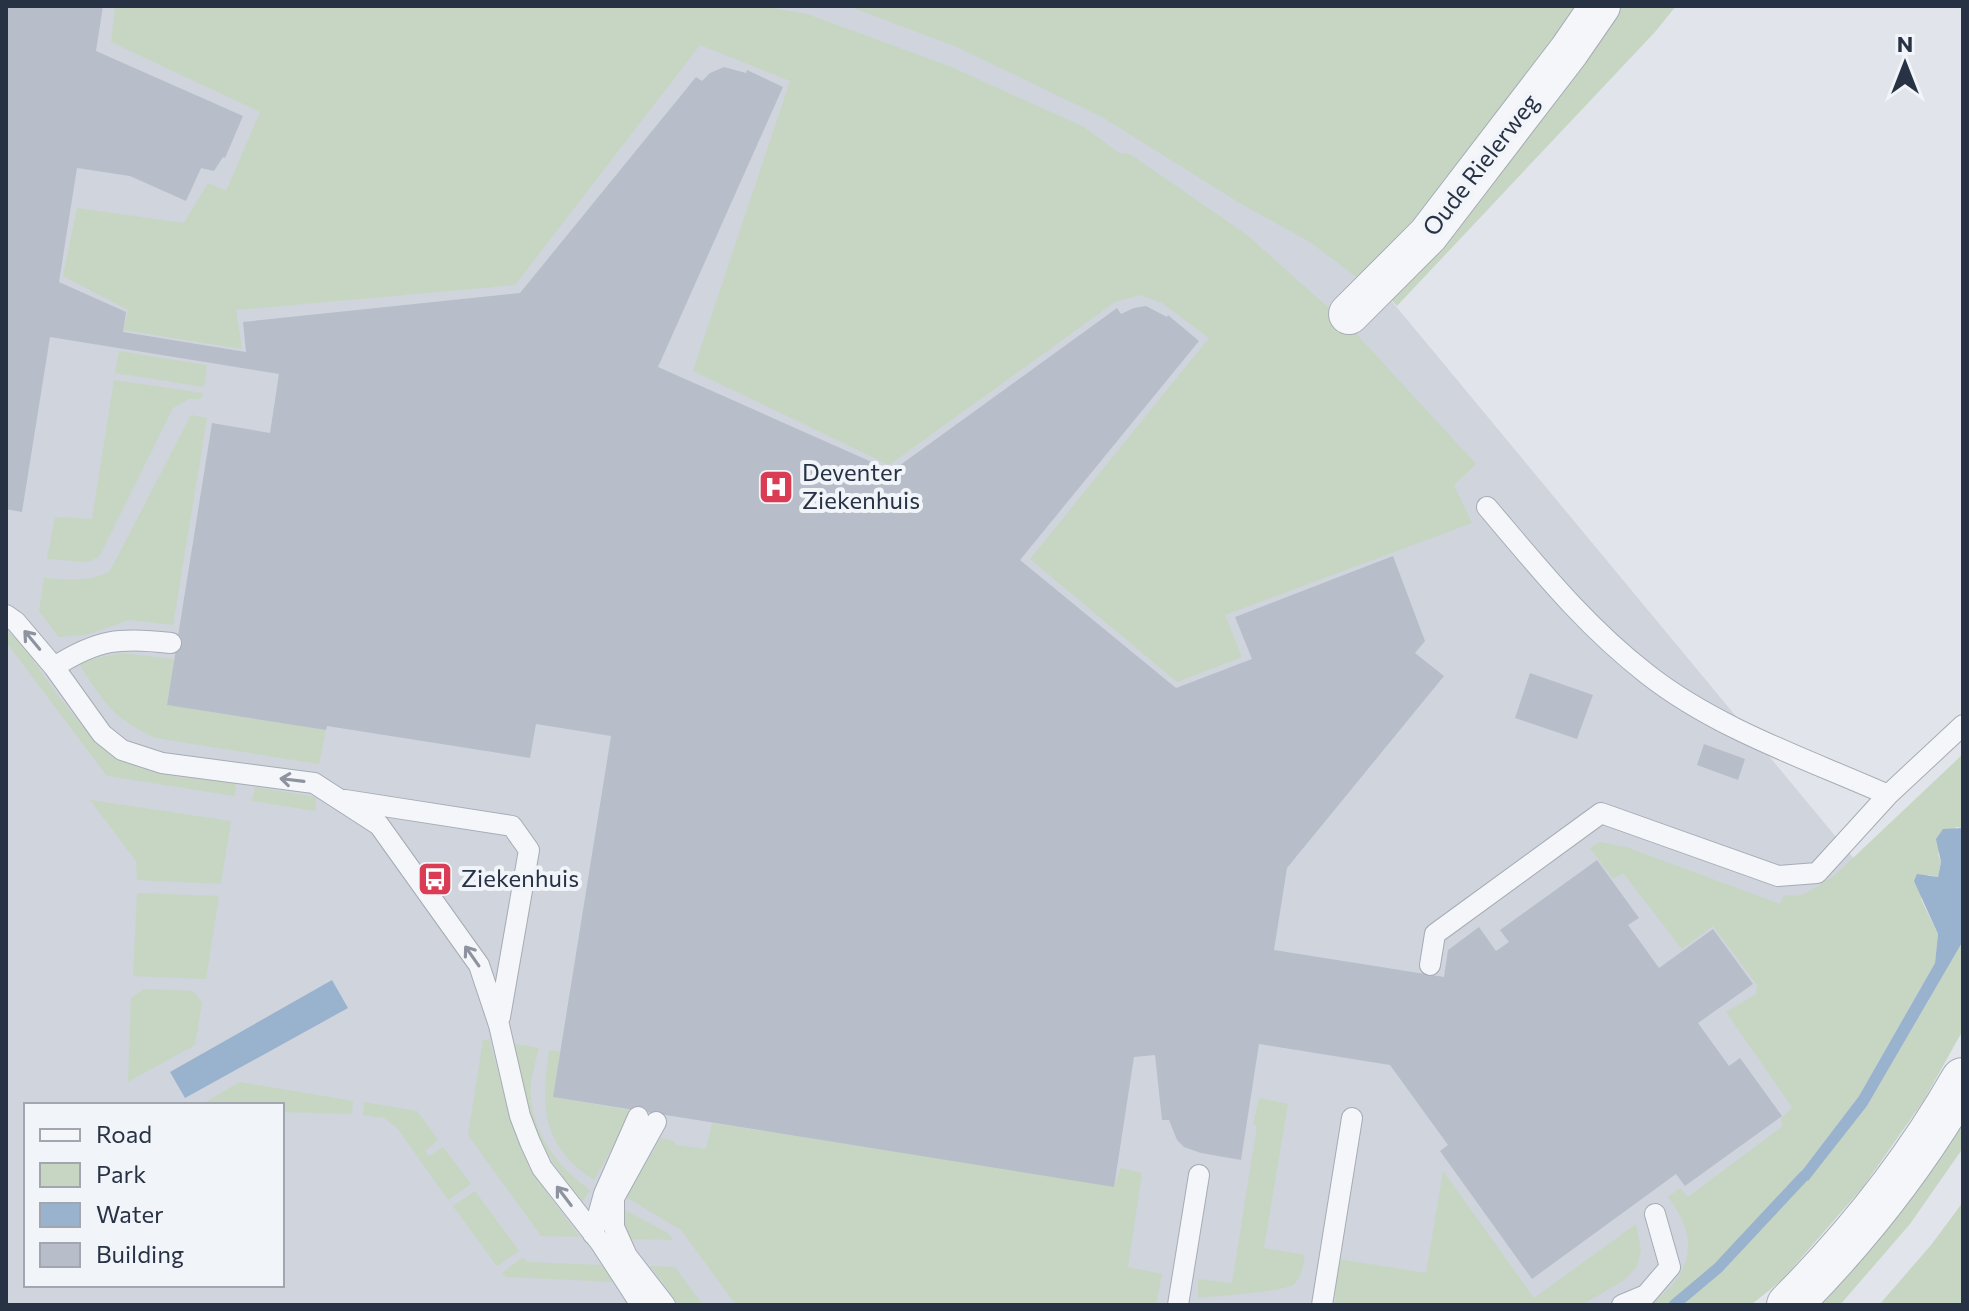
<svg xmlns="http://www.w3.org/2000/svg" width="1969" height="1311" viewBox="0 0 1969 1311" font-family="Commissioner,sans-serif">
	<style>
		.built { fill: #cfd4dd; fill-rule: evenodd }
		.green { fill: #c7d6c2 }
		.water { fill: #99b3ce }
		.lines { fill: none; stroke-linecap: round; stroke-linejoin: round }
		.stream { stroke: #99b3ce; stroke-width: 11 }
		.building { fill: #b8bec9 }
		.service-casing { stroke: #a6acb6; stroke-width: 22 }
		.minor-casing { stroke: #a6acb6; stroke-width: 42 }
		.tertiary-casing { stroke: #a6acb6; stroke-width: 46 }
		.service { stroke: #f4f6f9; stroke-width: 20 }
		.minor { stroke: #f4f6f9; stroke-width: 40 }
		.tertiary { stroke: #f4f6f9; stroke-width: 44 }
		.oneway { stroke: #8e949f }
		.labels { text-anchor: middle; stroke-width: 8; stroke-linejoin: round; paint-order: stroke }
		.street-label { font-size: 24px; fill: #283245; stroke: #f1f4f8 }
		.poi-label { font-size: 24px; fill: #283245; stroke: #f1f4f8; text-anchor: start }
	</style>
	<rect width="100%" height="100%" fill="#e1e5eb"/>
	<path class="built" d="M6,6H917L1059,66L1385,293L1870,878L1842,1020L1694,1305H6ZM26,1105H282V1285H26Z"/>
	<path class="green" d="M115,6H762L807,14L949,66L1084,127L1119,153L1130,154L1247,235L1349,326L1476,464L1454,485L1472,523L1225,615L1242,657L1177,682L1030,559L1209,338L1162,303L1140,295L1115,302L889,465L693,371L790,81L700,45L515,285L236,310L242,349L123,330L128,310L63,276L77,208L184,223L208,183L226,191L260,112L111,42Z
		M848,6H1586L1367,285L1310,242L1238,202L1102,117L957,47Z
		M1606,6H1676L1655,32L1397,306L1385,293Z
		M119,351L207,365L204,387L115,373Z
		M114,380L203,393L201,399H189L173,408L99,557L88,562L47,559L55,517L92,519Z
		M191,415L207,418L173,625L129,620L87,635L59,637L39,611L44,578C67,579 90,583 110,571Z
		M6,630L20,642C53,686 89,751 144,769C173,778 206,779 236,784L235,796L107,776L6,642Z
		M121,653L174,659L167,705L326,730L319,764L156,738C110,717 104,702 78,662Z
		M1963,754V828L1956,827L1938,854L1941,862L1938,877L1928,875L1921,899L1938,934L1935,963L1859,1096L1801,1172L1808,1180L1867,1106L1963,941V1030L1924,1100L1863,1187L1782,1280L1751,1305H1650C1692,1274 1701,1240 1668,1197L1680,1188L1688,1197L1783,1126L1781,1119L1792,1107L1726,1012L1756,994L1757,985L1713,926L1682,949L1623,873L1613,879L1590,848L1600,842L1626,847L1780,904L1784,895L1799,896L1808,892L1836,874Z
		M255,787L316,797L315,811L252,801Z
		M90,800L231,821L221,884L137,880L136,861Z
		M137,893L219,896L206,979L133,976Z
		M144,989L193,991L202,1003L195,1045L128,1082L131,998Z
		M489,1039L518,1142L547,1193L580,1237L541,1236L468,1135L483,1040Z
		M514,1044L539,1048C536,1060 532,1073 531,1085C528,1128 557,1167 590,1190L581,1204L538,1140L524,1102Z
		M549,1050L560,1052L554,1097L633,1111L594,1180C541,1145 541,1107 549,1050Z
		M240,1082L353,1101L352,1114L282,1112V1105H200Z
		M1259,1098L1288,1104L1264,1248L1305,1255C1303,1265 1302,1277 1294,1284C1285,1292 1215,1296 1198,1298V1279L1232,1283L1257,1126L1253,1124Z
		M364,1102L417,1111L438,1140L425,1151L429,1156L443,1147L471,1184L448,1200L398,1129L384,1118L363,1115Z
		M1963,1121V1148L1910,1224L1840,1305H1819L1874,1246Z
		M712,1123L1114,1186L1121,1168L1142,1173L1128,1267L1162,1274L1156,1305H736L681,1230L626,1197L661,1138L674,1141L676,1145L706,1149Z
		M1443,1171L1534,1298L1636,1224L1641,1251L1636,1268L1624,1280L1582,1305H1335L1338,1259L1426,1273Z
		M475,1191L519,1251L497,1266L453,1206Z
		M1963,1202V1305H1879L1931,1245Z
		M623,1209L668,1233L673,1240L630,1239L624,1229Z
		M523,1257L527,1262L601,1265L615,1282L506,1277L502,1273Z
		M650,1266L675,1267L703,1305H679Z"/>
	<path class="water" d="M1963,828V941L1867,1106L1808,1181L1801,1172L1859,1096L1935,963L1938,934L1914,881L1917,874L1938,877L1941,862L1936,839L1943,829Z
		M332,980L348,1008L185,1098L170,1072Z"/>
	<g class="lines">
		<path class="stream" d="M1674,1305L1718,1268L1804,1176"/>
	</g>
	<path class="building" d="M6,6H103L96,51L243,116L225,158L223,157L214,171L201,168L186,201L130,176L77,168L59,282L126,312L123,332L246,352L243,322L520,293L696,77L702,81L710,73L724,67L746,73L747,70L783,87L658,367L892,471L1117,308L1121,314L1134,308L1146,306L1167,317L1168,315L1199,341L1020,560L1176,688L1252,659L1235,617L1393,556L1425,641L1415,653L1444,676L1287,868L1274,950L1444,977L1448,950L1479,927L1496,951L1509,942L1500,930L1597,860L1639,918L1628,925L1659,968L1713,929L1753,984L1698,1023L1729,1066L1740,1058L1782,1116L1685,1186L1676,1174L1532,1279L1440,1151L1448,1145L1390,1065L1259,1044L1241,1160L1201,1153L1184,1147L1177,1140L1169,1120H1162L1155,1055L1134,1057L1114,1187L553,1097L611,736L536,724L530,758L327,726L326,730L167,705L212,423L270,433L279,374L50,337L22,512L6,509Z
		M1530,673L1593,695L1577,739L1515,718Z
		M1704,744L1745,759L1738,780L1697,765Z"/>
	<g class="lines">
		<g class="service-casing">
			<path id="service" d="M1487,507C1538,567 1584,625 1647,674C1717,729 1807,759 1888,795
				M6,615L16,622L54,667L102,734L122,750L162,763L314,783L379,825L479,965L499,1025L520,1116L530,1142L542,1168L600,1242L641,1305
				M54,667C98,639 120,637 171,643
				M345,800L512,826L529,850L500,1017
				M1430,965L1435,934L1601,813L1778,876L1817,873L1888,795L1963,725
				M656,1122L614,1198V1227L627,1256L665,1305
				M593,1234L604,1194L638,1117
				M1178,1305L1199,1175
				M1322,1305L1352,1118
				M1622,1305L1646,1295L1670,1267L1655,1214"/>
		</g>
		<g class="minor-casing">
			<path id="minor" d="M1349,314L1428,235L1569,51L1600,6"/>
		</g>
		<g class="tertiary-casing">
			<path id="tertiary" d="M1789,1305C1856,1238 1916,1162 1963,1080"/>
		</g>
		<use href="#service" class="service"/>
		<use href="#minor" class="minor"/>
		<use href="#tertiary" class="tertiary"/>
	</g>
	<defs><path id="oneway-shaft" d="M-6 0H5M1.5-3L5.5 0L1.5 3" fill="none" stroke-width="1.6" stroke-linecap="round" stroke-linejoin="round" transform="scale(2)"/></defs>
	<g class="oneway">
		<use href="#oneway-shaft" transform="translate(32 640) rotate(-130)"/>
		<use href="#oneway-shaft" transform="translate(292 780) rotate(-173)"/>
		<use href="#oneway-shaft" transform="translate(472 956) rotate(-125)"/>
		<use href="#oneway-shaft" transform="translate(564 1196) rotate(-127)"/>
	</g>
	<defs>
		<g id="hospital-square" transform="scale(1.8)"><rect x="-9" y="-9" width="18" height="18" rx="4" fill="#da3c54" stroke="#f1f4f8"/><path d="M-5-5h3v3.5h4V-5h3V5h-3V1.5h-4V5h-3Z" fill="#fff"/></g>
		<g id="bus-square" transform="scale(1.8)"><rect x="-9" y="-9" width="18" height="18" rx="4" fill="#da3c54" stroke="#f1f4f8"/><path d="M-5-6H5V4H4V6H2V4H-2V6H-4V4H-5ZM-3.5-4V0h7V-4ZM-3.5 1.2v1.5H-2V1.2ZM2 1.2v1.5H3.5V1.2Z" fill="#fff"/></g>
	</defs>
	<g fill-rule="evenodd">
		<use href="#hospital-square" x="776" y="487"/>
		<use href="#bus-square" x="435" y="879"/>
	</g>
	<g class="labels">
		<g class="street-label">
			<text transform="translate(1481 165) rotate(-52)" y="8">Oude Rielerweg</text>
		</g>
		<g class="poi-label">
			<text x="802" y="481">Deventer<tspan x="802" dy="28">Ziekenhuis</tspan></text>
			<text x="461" y="887">Ziekenhuis</text>
		</g>
	</g>
	<rect width="1969" height="1311" fill="none" stroke="#283245" stroke-width="16"/>
	<rect x="24" y="1103" width="260" height="184" fill="#f1f4f8" stroke="#a1a6b0" stroke-width="2"/>
	<rect x="40" y="1129" width="40" height="12" fill="#f4f6f9" stroke="#a1a6b0" stroke-width="2"/>
	<text x="96" y="1143" font-size="24" fill="#283245">Road</text>
	<rect x="40" y="1163" width="40" height="24" fill="#c7d6c2" stroke="#a1a6b0" stroke-width="2"/>
	<text x="96" y="1183" font-size="24" fill="#283245">Park</text>
	<rect x="40" y="1203" width="40" height="24" fill="#99b3ce" stroke="#a1a6b0" stroke-width="2"/>
	<text x="96" y="1223" font-size="24" fill="#283245">Water</text>
	<rect x="40" y="1243" width="40" height="24" fill="#b8bec9" stroke="#a1a6b0" stroke-width="2"/>
	<text x="96" y="1263" font-size="24" fill="#283245">Building</text>
	<g transform="translate(1905 64)" stroke="#f1f4f8" stroke-width="6" paint-order="stroke">
	<path d="M0-6L14 30L0 20L-14 30Z" fill="#283245"/>
	<text y="-12" font-size="22" font-weight="bold" text-anchor="middle" fill="#283245">N</text>
	</g>
</svg>
